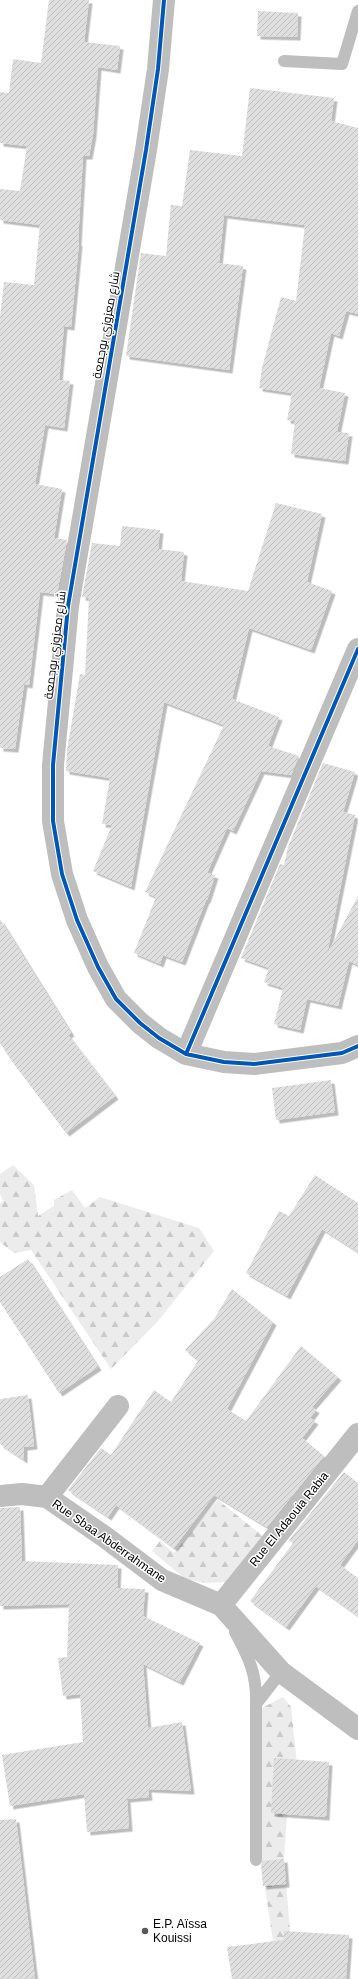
<svg xmlns="http://www.w3.org/2000/svg" width="358" height="1979" viewBox="0 0 358 1979" font-family="Helvetica,Cairo,sans-serif">
	<style>
		.forest { fill: url(#forest-firs) }
		.building { fill: url(#building-hatch); filter: url(#shadow) }
		.lines { fill: none; stroke-linecap: round; stroke-linejoin: round }
		.lane { stroke: #bebebe; stroke-width: 12 }
		.street { stroke: #bebebe; stroke-width: 22 }
		.cycleway-casing { stroke: #fff; stroke-width: 6 }
		.cycleway { stroke: #0057b8; stroke-width: 4 }
		.poi-dot { fill: #595959; stroke: #fff; stroke-width: 1.5 }
		.labels { text-anchor: middle; stroke-width: 3; stroke-linejoin: round; paint-order: stroke }
		.street-label { font-size: 12px; fill: #000; stroke: #fff }
		.poi-label { font-size: 12px; fill: #000; stroke: #fff; text-anchor: start }
	</style>
	<defs>
		<pattern id="forest-firs" width="22" height="20" patternUnits="userSpaceOnUse"><rect width="22" height="20" fill="#ececec"/><path d="M5 1l3.5 6h-7zM16 11l3.5 6h-7z" fill="#c9c9c9"/></pattern>
		<pattern id="building-hatch" width="6" height="6" patternUnits="userSpaceOnUse"><rect width="6" height="6" fill="#dfdfdf"/><path d="M-1 1l2-2M0 6l6-6M5 7l2-2" fill="none" stroke="#bebebe"/></pattern>
		<filter id="shadow"><feDropShadow dx="3.5" dy="3.5" stdDeviation="0" flood-color="#0004"/></filter>
	</defs>
	<rect width="100%" height="100%" fill="#fff"/>
	<path class="forest" d="M13,1165L34,1185L38,1216L54,1206V1200L72,1190L85,1208L100,1197L199,1228L214,1251L158,1321L111,1369L31,1250L14,1253L0,1242V1204L3,1201L0,1194V1174Z
		M218,1500L265,1538L229,1582L205,1583L185,1579L152,1551L160,1541L174,1553Z
		M283,1697L291,1707L298,1773L290,1772L284,1859L294,1979H276L273,1941L261,1861L258,1710Z"/>
	<path class="building" d="M49,0H89L84,42L120,46L117,70L98,67L93,134L89,156H83L78,242L79,243L71,327L64,326L59,380L70,381L64,428L45,425L35,484L62,489L54,538L67,540L57,594L40,592L29,685L24,684L15,749L0,748V317L4,282L34,285L40,225L0,220V189L20,191L27,146L0,143V92L9,93L13,59L41,63Z
		M258,11L298,13L297,37L257,36Z
		M250,88L334,98L331,121L358,128V314L346,311L339,336L331,333L319,388L345,393L337,432L349,433L345,461L291,454L295,421L287,420L292,393L259,388L262,368L281,297L296,301L305,225L224,215L219,263L243,266L229,370L126,356L141,253L166,256L171,205L182,206L190,150L242,156Z
		M276,503L322,514L307,582L332,591L311,650L249,628L232,699L279,717L268,746L299,756L291,775L261,771L233,831L227,828L207,873L215,875L207,900H206L182,962L163,955L160,964L134,953L156,897L145,892L224,725L164,702L131,887L93,871L112,825L102,824L110,778L66,771L67,750L80,674L85,675L89,598L82,597L92,543L120,546L122,526L160,530L158,549L184,552L181,581L248,591Z
		M323,763L355,772L343,812L355,815L327,954L358,896V965L349,961L338,1006L307,999L300,1030L274,1024L283,988L264,982L269,968L241,958L280,864L284,865L288,847Z
		M0,919L71,1033L68,1035L115,1096L66,1133L11,1060L0,1043Z
		M331,1080L335,1112L276,1120L272,1088Z
		M315,1175L358,1203V1252L322,1229L287,1296L246,1273L279,1211L289,1216Z
		M28,1259L98,1367L59,1393L0,1302V1277Z
		M232,1289L273,1322L227,1409L246,1421L301,1346L338,1377L312,1407L316,1410L310,1418L315,1421L302,1438L324,1456L267,1527L214,1495L174,1548L116,1505L108,1517L68,1490L101,1448L111,1455L154,1390L171,1402L198,1361L185,1350L214,1319Z
		M28,1395L34,1446L24,1447V1460L0,1444V1399Z
		M344,1472L358,1483V1540L340,1565L358,1578V1616L316,1586L286,1627L250,1601L293,1543L289,1540Z
		M20,1507L22,1561L118,1565L117,1588L145,1589L143,1616L200,1643L180,1682L143,1664L148,1728L182,1722L191,1791L148,1789L149,1797L127,1799L129,1828L87,1832L84,1794L10,1806L2,1755L83,1742L80,1694L63,1696L58,1658L67,1657L69,1604L0,1606V1508Z
		M274,1758L329,1762L326,1817L271,1813Z
		M16,1819L35,1979H0V1820Z
		M284,1859L286,1884L263,1886L261,1865L263,1861Z
		M284,1931L349,1935L346,1979H232L227,1947L283,1940Z"/>
	<g class="lines">
		<path class="lane" d="M284,61L342,64L358,11
			M235,1632C249,1658 257,1674 256,1704
			M256,1860V1704L281,1672"/>
		<path class="street" d="M164,0L158,69L146,150L68,606L53,765V821L62,874L77,920L98,967L116,999L140,1023L159,1038L186,1054L224,1062L254,1064L342,1053L358,1046
			M186,1054L358,649
			M0,1496L22,1494L47,1497L105,1537L162,1580L221,1605L281,1672L358,1729
			M47,1497L118,1406
			M221,1605L358,1434"/>
		<g class="cycleway-casing">
			<path id="cycleway" d="M164,0L158,69L146,150L68,606L53,765V821L62,874L77,920L98,967L116,999L140,1023L159,1038L186,1054L224,1062L254,1064L342,1053L358,1046
				M186,1054L358,649"/>
		</g>
		<use href="#cycleway" class="cycleway"/>
	</g>
	<circle class="poi-dot" cx="145" cy="1931" r="4"/>
	<g class="labels">
		<g class="street-label">
			<text transform="translate(106 325) rotate(-80)" y="4">شارع معزوزي بوجمعة</text>
			<text transform="translate(55 645) rotate(-83)" y="4">شارع معزوزي بوجمعة</text>
			<text transform="translate(289 1519) rotate(-51)" y="4">Rue El Adaouia Rabia</text>
			<text transform="translate(109 1541) rotate(35)" y="4">Rue Sbaa Abderrahmane</text>
		</g>
		<g class="poi-label">
			<text x="153" y="1928">E.P. Aïssa<tspan x="153" dy="14">Kouissi</tspan></text>
		</g>
	</g>
</svg>
